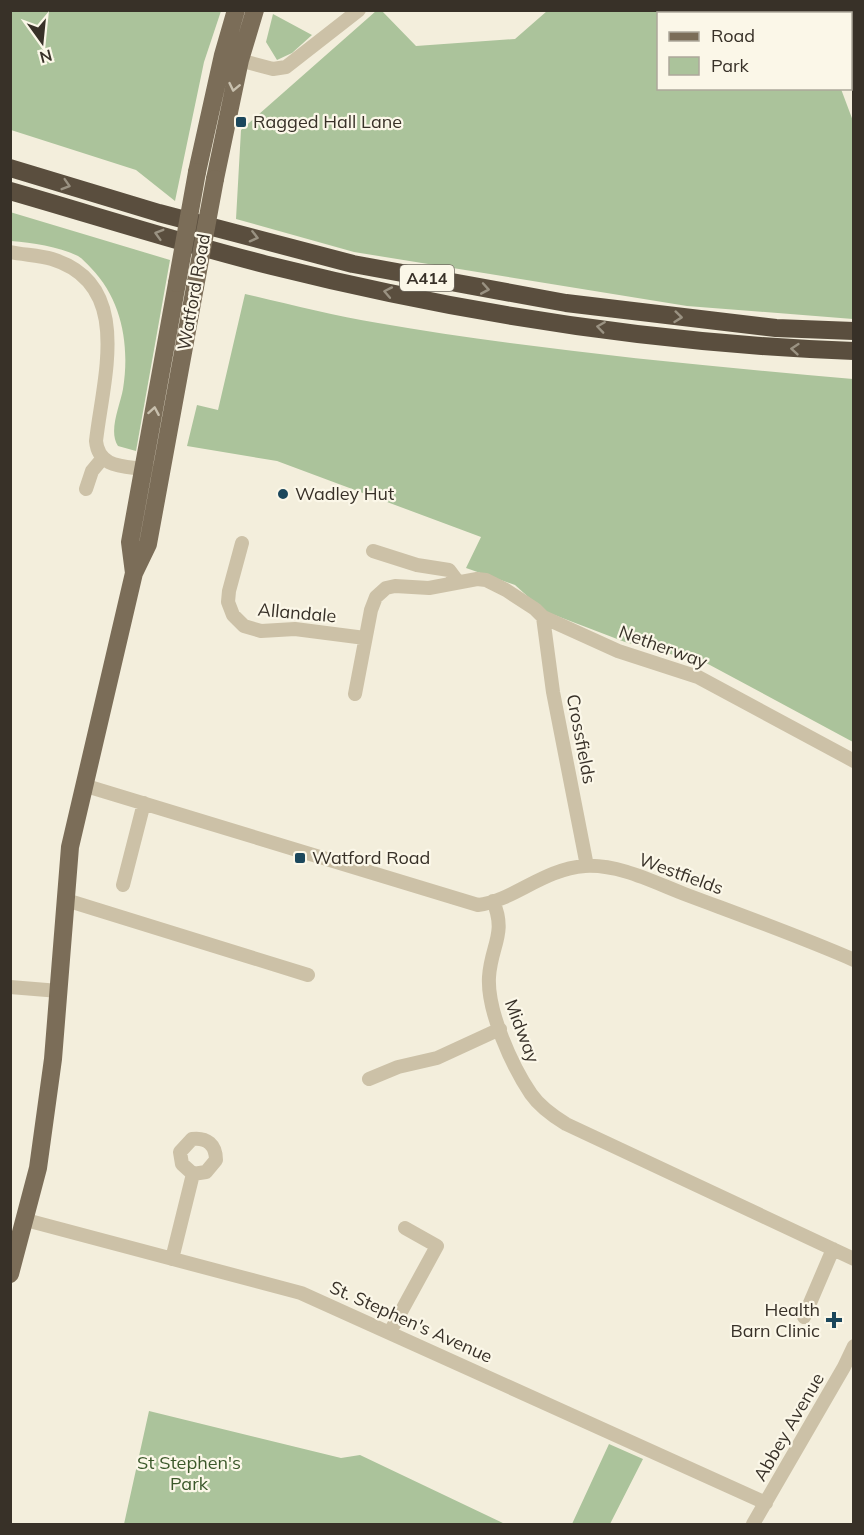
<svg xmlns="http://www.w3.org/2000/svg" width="864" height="1535" viewBox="0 0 864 1535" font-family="Mulish,sans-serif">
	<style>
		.green { fill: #abc39b }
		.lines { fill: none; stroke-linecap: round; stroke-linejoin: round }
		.minor { stroke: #ccc1a7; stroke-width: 14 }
		.major { stroke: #7b6d58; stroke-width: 18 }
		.highway { stroke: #5a4e3e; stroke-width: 18 }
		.major-bridge { stroke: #7b6d58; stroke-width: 18 }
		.oneway { stroke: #c8c0ae }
		.oneway2 { stroke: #9a9282 }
		.poi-dot { fill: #1b475c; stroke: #fbf7e8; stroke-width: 2 }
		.labels { text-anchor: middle; stroke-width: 4.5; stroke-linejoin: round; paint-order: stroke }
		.shield { fill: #fbf7e8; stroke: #726c62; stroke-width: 1.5 }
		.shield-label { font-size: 16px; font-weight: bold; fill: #383128 }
		.poi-label { font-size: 18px; fill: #383128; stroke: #fbf7e8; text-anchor: start }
		.street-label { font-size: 18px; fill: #383128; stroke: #fbf7e8 }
		.park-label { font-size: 18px; fill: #3b582a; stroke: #fbf7e8 }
	</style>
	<rect width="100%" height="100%" fill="#f3eedc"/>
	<path class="green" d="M11,10L221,11L204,62L175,201L136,170L11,130Z
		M376,11H382L416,46L515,39L547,11H729L732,13L658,14V88L841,89L853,121V319L687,306L354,252L236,219L241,130Z
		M273,14L312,35L292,53L277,60L266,42Z
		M10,212L170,260L136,451L118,446C108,431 120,406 123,389C130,345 122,300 91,268C87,264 83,259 78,256C57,246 33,243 11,241Z
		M245,294C289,304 333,316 378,323C535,350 695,365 853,379V742L708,664L625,642L544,611L515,585L466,568L481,537L277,461L187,446L197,405L218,410Z
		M149,1411L341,1458L360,1455L505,1524H124Z
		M609,1444L643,1459L610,1524H572Z"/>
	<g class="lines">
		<path class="minor" d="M742,10L745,14
			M850,45L854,37
			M232,58L273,69L286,67L359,10
			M10,252C24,255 39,255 52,259C134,284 103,378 96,441C99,471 129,465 153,471
			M86,489L92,471L102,459
			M242,543L229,591L228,602L233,615L244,626L261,631L295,629L365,638
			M373,551L417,565L449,570L458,582
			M543,617L553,692L587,866
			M355,694L371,610L376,597L386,588L395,586L429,588L477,579L486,580L506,590L535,609L543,617L618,651L698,677L854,761
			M83,785L478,905C513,901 543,869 585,866C620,864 655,883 687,895C743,916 799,936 854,960
			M123,885L144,803
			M66,900L308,975
			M493,901C507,934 491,945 489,977C487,1011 512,1066 531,1094C540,1107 553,1116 566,1124L854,1259
			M10,987L59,991
			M369,1079L398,1067L437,1058L500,1029
			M26,1220L301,1293L766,1503
			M172,1259L193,1174L206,1172L216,1160C216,1145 207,1137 192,1139L180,1152L182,1164L193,1174
			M804,1317L833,1249
			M390,1332L437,1246L405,1228
			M753,1524L844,1367L854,1346"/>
		<path class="major" d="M197,172L223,55L236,10
			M215,179L240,60L255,10
			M134,573L130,542L177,283
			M10,1274L38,1168L53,1059L70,847L134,573L148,544L195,287"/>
		<path class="highway" d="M10,168L159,213L353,264L566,303L776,328L854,331
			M10,191C97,216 184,244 272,266C460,313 659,344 854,351"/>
		<path class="major-bridge" d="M177,283L197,172
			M195,287L215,179"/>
	</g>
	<defs><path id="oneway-chevron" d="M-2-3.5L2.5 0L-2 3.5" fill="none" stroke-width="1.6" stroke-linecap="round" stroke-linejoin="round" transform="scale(1.5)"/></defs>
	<g class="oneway">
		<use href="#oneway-chevron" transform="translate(234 87) rotate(102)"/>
		<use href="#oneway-chevron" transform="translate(154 411) rotate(-80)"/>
	</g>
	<g class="oneway2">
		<use href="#oneway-chevron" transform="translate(66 185) rotate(17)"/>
		<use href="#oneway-chevron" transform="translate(159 234) rotate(-164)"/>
		<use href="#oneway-chevron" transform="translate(254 237) rotate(14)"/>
		<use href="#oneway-chevron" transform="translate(485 289) rotate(10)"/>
		<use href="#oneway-chevron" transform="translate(388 292) rotate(-169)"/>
		<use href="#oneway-chevron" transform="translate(678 317) rotate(6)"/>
		<use href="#oneway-chevron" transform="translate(601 327) rotate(-172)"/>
		<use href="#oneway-chevron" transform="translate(795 349) rotate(-175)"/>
	</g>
	<g class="poi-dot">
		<rect x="235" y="116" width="12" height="12" rx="3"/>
		<circle cx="283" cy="494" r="6"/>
		<rect x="294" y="852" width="12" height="12" rx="3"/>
		<path d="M831 1311h6v6h6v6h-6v6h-6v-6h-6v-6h6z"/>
	</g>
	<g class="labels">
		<rect class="shield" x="400" y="265" width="54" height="26" rx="4.5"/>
		<g class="shield-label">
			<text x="427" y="284">A414</text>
		</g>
		<g class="poi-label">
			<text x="253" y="128">Ragged Hall Lane</text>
			<text x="295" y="500">Wadley Hut</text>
			<text x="312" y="864">Watford Road</text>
			<text x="820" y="1316" text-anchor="end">Health<tspan x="820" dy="21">Barn Clinic</tspan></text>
		</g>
		<g class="street-label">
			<text transform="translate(194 292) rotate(-80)" y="6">Watford Road</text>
			<text transform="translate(297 613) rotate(5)" y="6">Allandale</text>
			<text transform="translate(663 647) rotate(20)" y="6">Netherway</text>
			<text transform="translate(581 739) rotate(79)" y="6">Crossfields</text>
			<text transform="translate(681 874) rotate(20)" y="6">Westfields</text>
			<text transform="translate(522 1031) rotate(69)" y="6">Midway</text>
			<text transform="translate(411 1322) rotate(24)" y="6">St. Stephen's Avenue</text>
			<text transform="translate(789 1427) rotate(-60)" y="6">Abbey Avenue</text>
		</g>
		<g class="park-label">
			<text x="189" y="1469">St Stephen's<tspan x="189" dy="21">Park</tspan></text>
		</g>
	</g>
	<rect width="864" height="1535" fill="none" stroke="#383128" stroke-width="24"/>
	<rect x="657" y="12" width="195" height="78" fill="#fbf7e8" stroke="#ada89b" stroke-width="1.5"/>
	<rect x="669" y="32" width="30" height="9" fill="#7b6d58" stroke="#ada89b" stroke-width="1.5"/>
	<text x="711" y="42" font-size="18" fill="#383128">Road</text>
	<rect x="669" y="57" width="30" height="18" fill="#abc39b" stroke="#ada89b" stroke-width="1.5"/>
	<text x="711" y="72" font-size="18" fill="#383128">Park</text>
	<g transform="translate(42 42) rotate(165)" stroke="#fbf7e8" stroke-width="4.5" paint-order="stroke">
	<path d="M0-4.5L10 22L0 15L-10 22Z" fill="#383128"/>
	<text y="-9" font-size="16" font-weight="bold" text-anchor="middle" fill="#383128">N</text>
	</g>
</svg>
